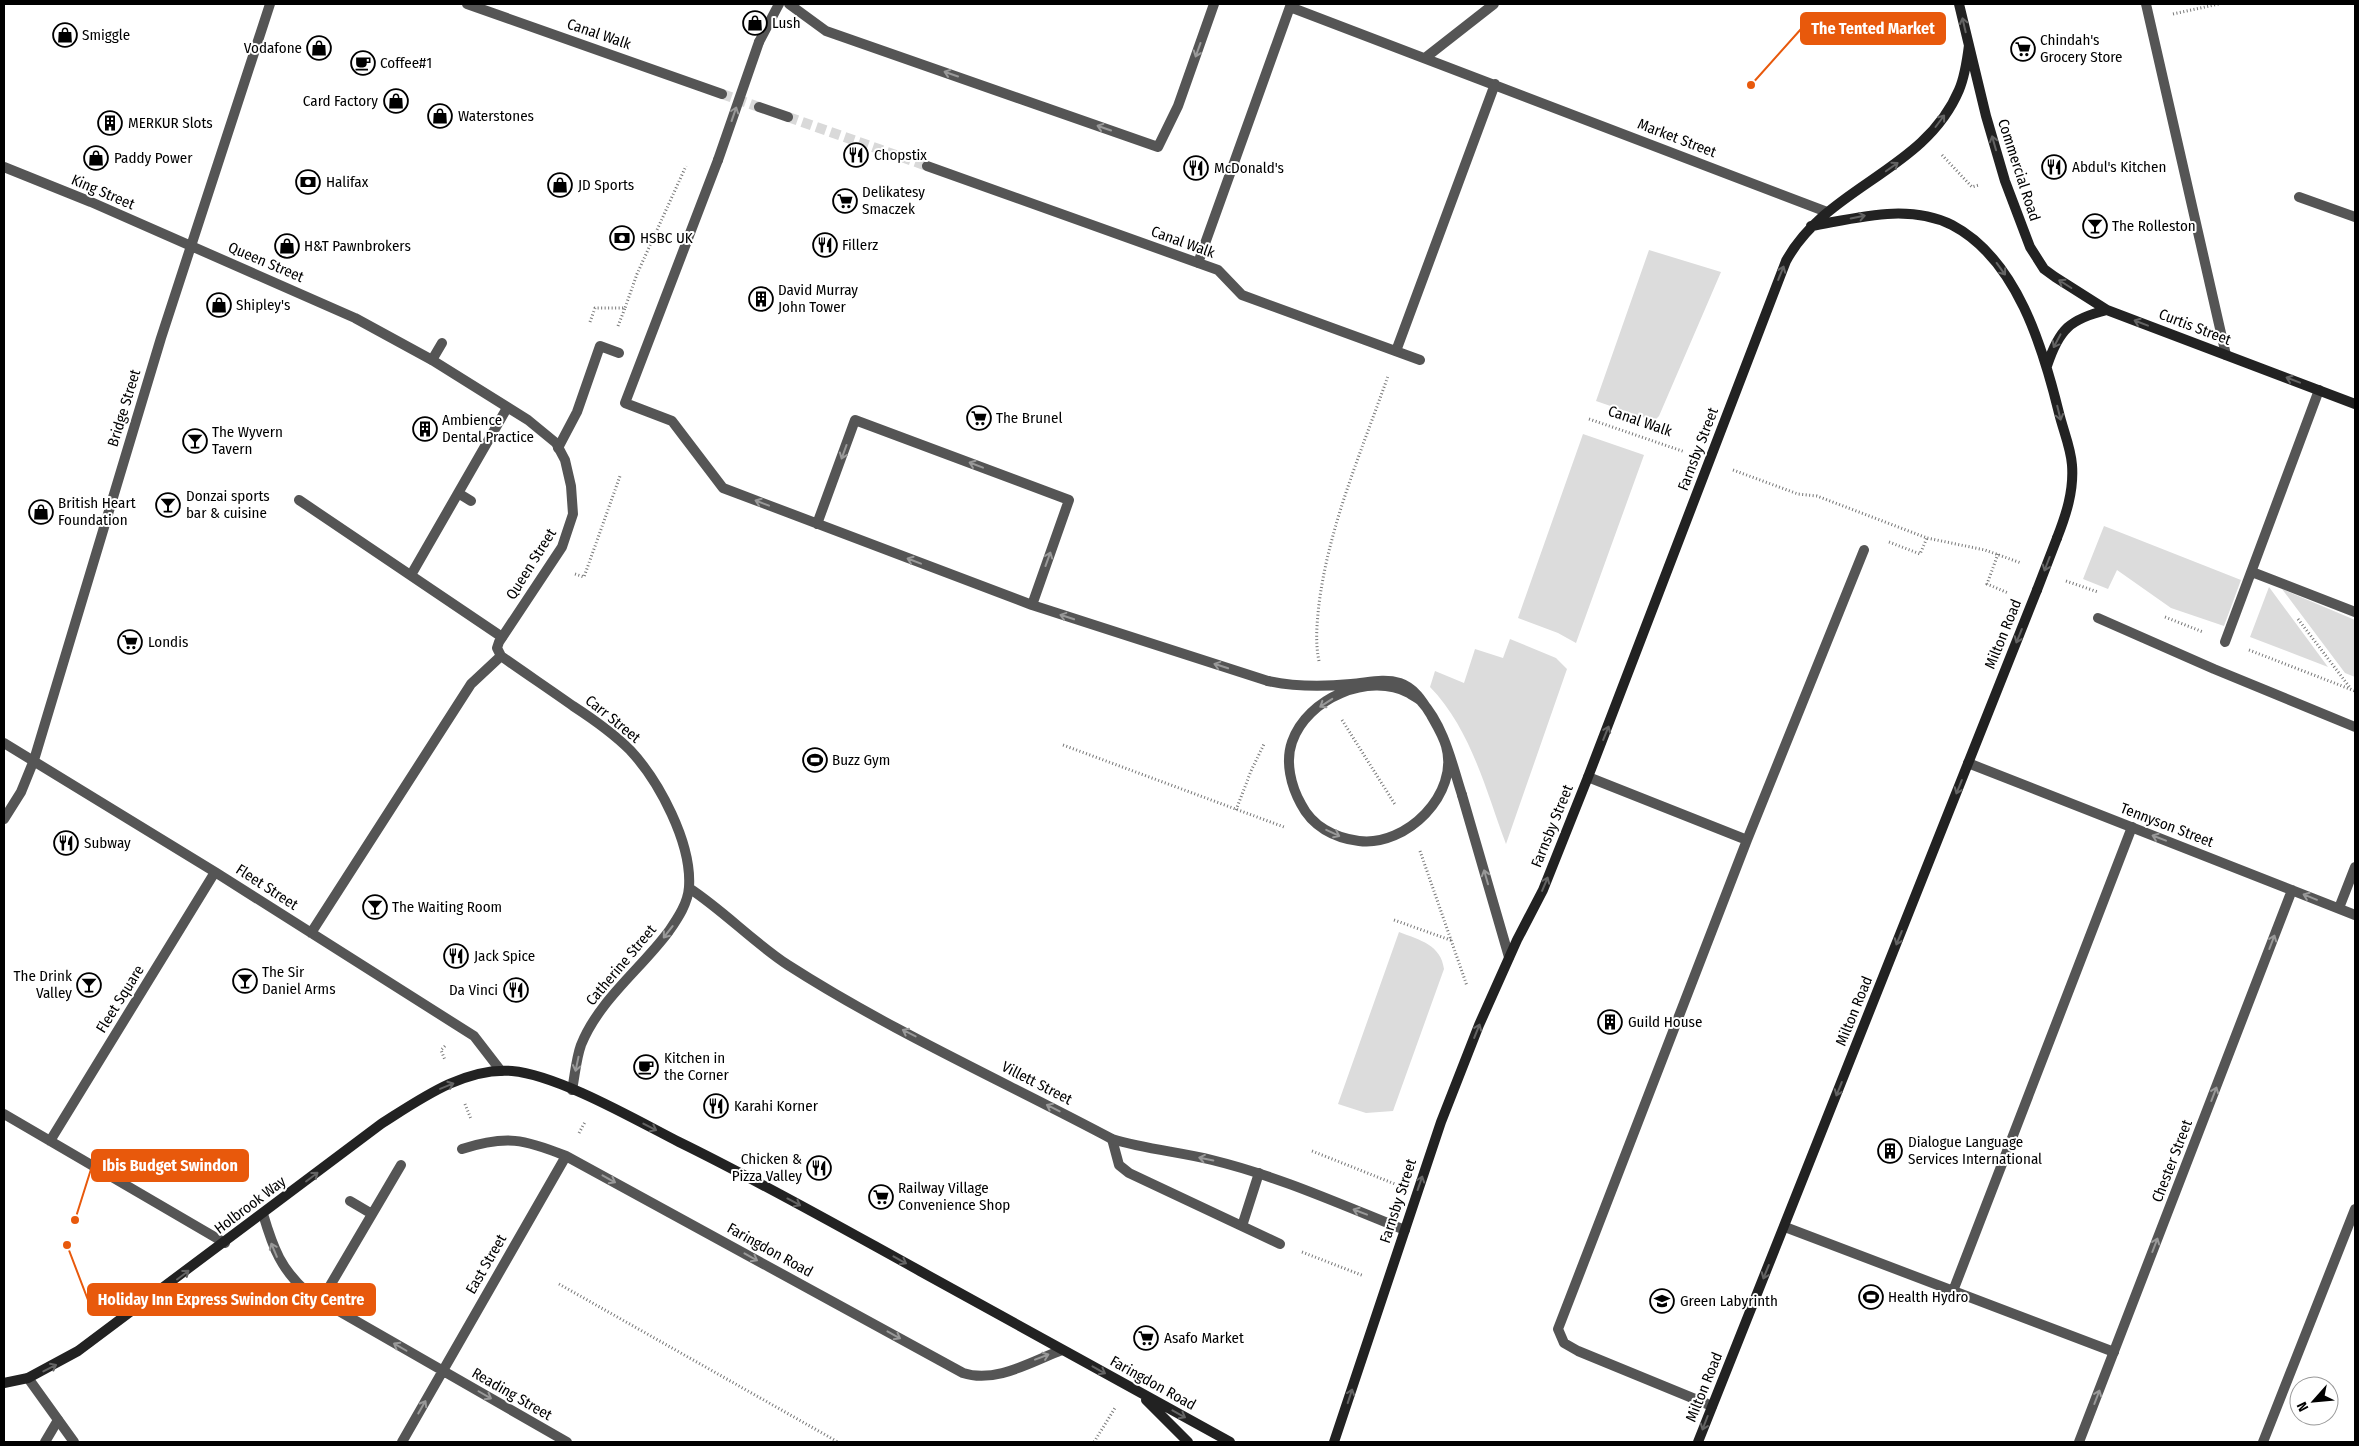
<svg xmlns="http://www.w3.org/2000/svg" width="2359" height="1446" viewBox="0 0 2359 1446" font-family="'Fira Sans Condensed',sans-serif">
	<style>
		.green { fill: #dcdcdc }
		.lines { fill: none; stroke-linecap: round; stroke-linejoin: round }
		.street-tunnel { stroke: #d9d9d9; stroke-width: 10; stroke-dasharray: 10 5; stroke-linecap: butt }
		.path { stroke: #777; stroke-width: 3; stroke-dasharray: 1 2.5; stroke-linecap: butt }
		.lane { stroke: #555; stroke-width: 10 }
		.street { stroke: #555; stroke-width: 10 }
		.secondary { stroke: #222; stroke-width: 10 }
		.lane-bridge { stroke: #555; stroke-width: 10 }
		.secondary-bridge { stroke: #222; stroke-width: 10 }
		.oneway { stroke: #646464 }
		.oneway2 { stroke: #999 }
		.labels { text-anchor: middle; stroke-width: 4; stroke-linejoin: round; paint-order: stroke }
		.poi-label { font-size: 15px; fill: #000; stroke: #fff; text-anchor: start }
		.street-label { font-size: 15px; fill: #000; stroke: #fff }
		.leader { fill: none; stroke: #e8590c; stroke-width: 2 }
		.callout-dot { fill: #e8590c; stroke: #fff; stroke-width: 2 }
		.callout { fill: #e8590c; stroke: #e8590c; stroke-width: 2 }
		.callout-label { font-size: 16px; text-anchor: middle; font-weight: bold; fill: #fff }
	</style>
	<rect width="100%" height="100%" fill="#fff"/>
	<path class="green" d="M1649,250L1721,272L1659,416L1654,421L1596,401Z
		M1583,434L1644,455L1576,643L1558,633L1518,618Z
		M2104,526L2241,580L2224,626L2171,608L2117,570L2108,589L2083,579Z
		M2269,587L2328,667L2250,637Z
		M2282,589L2355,620V677L2345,673Z
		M1510,639L1556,658L1567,669L1506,844C1486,791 1471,729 1430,687L1435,671L1464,683L1475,649L1503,658Z
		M1399,932C1420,940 1441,945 1444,969L1393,1111L1366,1113L1338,1104Z"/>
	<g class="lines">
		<path class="street-tunnel" d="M722,94L759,107
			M788,117L927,166"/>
		<path class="path" d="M2173,14L2219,4
			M1942,155L1972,187L1979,185
			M590,322L595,308H625L637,274L686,166
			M618,326L625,308
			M1589,419L1685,452
			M1733,470L1798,494L1817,496L1927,538L1985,550L2021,563
			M1889,542L1920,554L1927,538
			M1998,554L1987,584L2008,593
			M575,574L584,577L620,476
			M2066,581L2098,592
			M2165,617L2203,632
			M2298,619L2351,689
			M2249,650L2355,691
			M1319,661C1315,642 1317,623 1319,604C1329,525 1362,450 1388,376
			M1342,720L1396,806
			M1063,745L1284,827
			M1236,810L1251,771L1264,744
			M1420,851L1467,986
			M1394,920L1453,941
			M445,1046L441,1050L445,1060
			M465,1104L471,1119
			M579,1133L585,1122
			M1312,1151L1395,1184
			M1302,1252L1364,1276
			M559,1284L838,1442
			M1094,1442L1115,1408"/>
		<path class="lane" d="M789,4L826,31L1158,147L1178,106L1214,4
			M2146,4L2226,355
			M759,42L779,4
			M718,160L625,403L672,421L723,488L1032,605L1268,681
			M2299,197L2355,217
			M432,360L442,343
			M558,448L577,412L600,346L619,353
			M458,493L471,501
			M299,500L502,637
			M817,524L855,420L1069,500L1032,605
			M2252,572L2355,612
			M411,575L507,408
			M2098,618L2214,669L2355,727
			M2225,642L2319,390
			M1588,777L1747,840
			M1462,795L1509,957
			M2339,908L2355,867
			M1112,1139L1119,1165L1129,1173L1280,1244
			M350,1201L372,1214
			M1242,1226L1259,1173
			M1785,1227L2114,1352
			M1953,1291L2132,827
			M321,1301L401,1165
			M1712,1406L1578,1351L1564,1343L1558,1329L1747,840L1864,550
			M45,1442L58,1420
			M2263,1442L2355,1209"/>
		<path class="street" d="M467,4L722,94
			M1290,7L1827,212
			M1425,58L1494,4
			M759,107L788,117
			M927,166L1218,270L1242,295L1420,360
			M4,167L91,202L355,318L432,360L528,420L556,443L565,460L571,486L573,514L562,547L499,642L497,648L501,656C525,673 549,689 573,706C593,719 613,733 630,750C659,781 692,843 689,887C688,903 678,918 669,931C641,969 599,1000 581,1045C576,1059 575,1075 572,1090
			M1198,263L1291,4
			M1396,351L1495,84
			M4,743L215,872L474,1036L501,1071
			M1968,763L2355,915
			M4,819L21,792L34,760L161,338L270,4
			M689,888C724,911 753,942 788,965C889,1030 1005,1082 1112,1139C1145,1149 1179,1152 1212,1160C1278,1176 1342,1205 1405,1230
			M311,933L471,684L501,656
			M4,1114L225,1243
			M50,1141L215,872
			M462,1149C506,1135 524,1139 566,1156L963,1373C996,1384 1032,1361 1062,1350
			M263,1214C273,1248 281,1270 309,1294L567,1442
			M28,1378L74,1442
			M402,1442L566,1156
			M2079,1442L2292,890"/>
		<path class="secondary" d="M1959,4L1986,116L2005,181L2030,247L2044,269L2055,277L2107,310L2355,404
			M1811,226C1857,218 1908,203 1952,225C2017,259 2043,348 2059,413C2063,430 2071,448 2072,465C2074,491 2066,515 2057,538
			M2047,366C2059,329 2070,319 2107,310
			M4,1383L28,1378L78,1351L381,1124C419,1100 464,1067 512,1071C558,1075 636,1120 679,1142C761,1182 840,1227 920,1271C1023,1328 1127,1385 1230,1442
			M1146,1400L1188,1442
			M1334,1442L1441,1122L1479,1025L1517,940L1543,890L1588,777L1786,261C1827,186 1925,171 1959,90C1965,76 1967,61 1969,45
			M1698,1442L2037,590"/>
		<path class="lane-bridge" d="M718,160L759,42
			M1268,681C1296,687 1322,687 1351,684C1367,683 1383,678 1400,683C1415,688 1423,702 1431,715C1436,724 1443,735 1446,746C1460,794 1406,847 1359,841C1334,838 1312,826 1301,804C1291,786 1285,762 1292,742C1307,698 1369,672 1409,693C1413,696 1418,698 1421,701C1444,726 1452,764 1462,795"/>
		<path class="secondary-bridge" d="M2037,590L2057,538"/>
	</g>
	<defs><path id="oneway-shaft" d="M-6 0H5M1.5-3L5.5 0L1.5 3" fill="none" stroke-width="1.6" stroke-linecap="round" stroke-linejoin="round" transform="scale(1.25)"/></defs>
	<g class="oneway">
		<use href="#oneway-shaft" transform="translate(1964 25) rotate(-103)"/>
		<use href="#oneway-shaft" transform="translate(1940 121) rotate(-53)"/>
		<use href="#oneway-shaft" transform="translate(1994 143) rotate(-106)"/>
		<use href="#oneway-shaft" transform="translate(1892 167) rotate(-35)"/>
		<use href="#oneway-shaft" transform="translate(1858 217) rotate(-11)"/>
		<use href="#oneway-shaft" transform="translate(2001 269) rotate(54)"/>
		<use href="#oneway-shaft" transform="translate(1781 273) rotate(-68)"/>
		<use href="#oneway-shaft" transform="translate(2065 284) rotate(-148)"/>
		<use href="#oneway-shaft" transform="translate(2141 323) rotate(-159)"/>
		<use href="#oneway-shaft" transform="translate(2057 341) rotate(118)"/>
		<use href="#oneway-shaft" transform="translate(2293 380) rotate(-159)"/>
		<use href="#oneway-shaft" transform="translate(2059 413) rotate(76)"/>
		<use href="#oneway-shaft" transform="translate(2047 564) rotate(111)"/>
		<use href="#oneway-shaft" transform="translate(2019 636) rotate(112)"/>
		<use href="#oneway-shaft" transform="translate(1606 733) rotate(-68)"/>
		<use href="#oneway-shaft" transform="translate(1959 787) rotate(112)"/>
		<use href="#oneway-shaft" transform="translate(1545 884) rotate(-67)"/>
		<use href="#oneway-shaft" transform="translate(1899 938) rotate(112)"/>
		<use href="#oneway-shaft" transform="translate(1477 1031) rotate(-68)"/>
		<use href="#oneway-shaft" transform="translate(447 1086) rotate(-22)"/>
		<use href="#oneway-shaft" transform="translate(1839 1089) rotate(112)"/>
		<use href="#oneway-shaft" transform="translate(650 1127) rotate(27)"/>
		<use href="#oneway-shaft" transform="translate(312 1177) rotate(-37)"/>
		<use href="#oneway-shaft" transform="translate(1420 1183) rotate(-71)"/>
		<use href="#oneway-shaft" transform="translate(794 1202) rotate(28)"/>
		<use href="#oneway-shaft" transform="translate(900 1260) rotate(29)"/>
		<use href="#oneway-shaft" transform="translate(1766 1272) rotate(112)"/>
		<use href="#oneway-shaft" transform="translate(183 1275) rotate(-37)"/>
		<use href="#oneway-shaft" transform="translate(50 1368) rotate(-27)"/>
		<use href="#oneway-shaft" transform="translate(1099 1370) rotate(29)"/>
		<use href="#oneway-shaft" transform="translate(1350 1396) rotate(-72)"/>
		<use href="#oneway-shaft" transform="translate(1179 1414) rotate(29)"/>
		<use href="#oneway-shaft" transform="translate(1705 1423) rotate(111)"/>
	</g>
	<g class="oneway2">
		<use href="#oneway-shaft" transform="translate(1198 50) rotate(110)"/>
		<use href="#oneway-shaft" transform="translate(951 74) rotate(-161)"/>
		<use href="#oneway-shaft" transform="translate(734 114) rotate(-71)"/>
		<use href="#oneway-shaft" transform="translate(1104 128) rotate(-161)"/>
		<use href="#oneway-shaft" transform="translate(844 452) rotate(110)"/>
		<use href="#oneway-shaft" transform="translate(976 465) rotate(-159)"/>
		<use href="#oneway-shaft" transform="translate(762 503) rotate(-159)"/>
		<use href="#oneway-shaft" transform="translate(1048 559) rotate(-70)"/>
		<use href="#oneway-shaft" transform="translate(914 561) rotate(-159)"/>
		<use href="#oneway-shaft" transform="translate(1067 617) rotate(-162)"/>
		<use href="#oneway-shaft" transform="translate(1221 666) rotate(-162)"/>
		<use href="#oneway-shaft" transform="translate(1326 703) rotate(147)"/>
		<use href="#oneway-shaft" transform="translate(1333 833) rotate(25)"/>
		<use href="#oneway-shaft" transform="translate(2159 838) rotate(-159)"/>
		<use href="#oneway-shaft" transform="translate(1486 877) rotate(-106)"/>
		<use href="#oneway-shaft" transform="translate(2310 897) rotate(-158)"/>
		<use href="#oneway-shaft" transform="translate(668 932) rotate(128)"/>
		<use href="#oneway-shaft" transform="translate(2272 942) rotate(-69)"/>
		<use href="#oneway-shaft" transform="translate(909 1033) rotate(-153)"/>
		<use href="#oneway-shaft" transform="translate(577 1064) rotate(102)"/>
		<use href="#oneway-shaft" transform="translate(2214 1094) rotate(-69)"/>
		<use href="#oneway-shaft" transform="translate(1053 1108) rotate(-153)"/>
		<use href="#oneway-shaft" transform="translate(1206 1159) rotate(-168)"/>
		<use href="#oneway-shaft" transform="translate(609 1179) rotate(29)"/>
		<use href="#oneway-shaft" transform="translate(1360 1212) rotate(-159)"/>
		<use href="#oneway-shaft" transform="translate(2155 1245) rotate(-69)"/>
		<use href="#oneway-shaft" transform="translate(274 1250) rotate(-113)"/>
		<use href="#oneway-shaft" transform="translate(751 1257) rotate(29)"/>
		<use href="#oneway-shaft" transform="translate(894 1335) rotate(29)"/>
		<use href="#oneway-shaft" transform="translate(400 1347) rotate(-150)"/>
		<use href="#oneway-shaft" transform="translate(1042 1357) rotate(-21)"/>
		<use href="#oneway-shaft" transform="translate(485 1395) rotate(30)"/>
		<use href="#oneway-shaft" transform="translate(2097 1397) rotate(-69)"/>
		<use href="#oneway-shaft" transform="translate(422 1407) rotate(-60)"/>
	</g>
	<defs>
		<g id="shop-ring" transform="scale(1.25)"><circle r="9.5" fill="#fff" stroke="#000" stroke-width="1.5"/><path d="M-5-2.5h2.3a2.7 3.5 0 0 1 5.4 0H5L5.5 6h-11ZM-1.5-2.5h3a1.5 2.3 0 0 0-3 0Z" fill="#000"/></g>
		<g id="supermarket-ring" transform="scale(1.25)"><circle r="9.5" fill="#fff" stroke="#000" stroke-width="1.5"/><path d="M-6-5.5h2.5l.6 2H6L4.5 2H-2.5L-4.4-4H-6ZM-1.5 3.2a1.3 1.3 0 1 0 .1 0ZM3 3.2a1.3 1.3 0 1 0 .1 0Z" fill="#000"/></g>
		<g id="cafe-ring" transform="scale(1.25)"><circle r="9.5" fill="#fff" stroke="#000" stroke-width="1.5"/><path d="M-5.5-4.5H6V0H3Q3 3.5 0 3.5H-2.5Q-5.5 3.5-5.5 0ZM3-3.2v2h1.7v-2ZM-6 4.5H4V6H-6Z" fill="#000"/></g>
		<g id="building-ring" transform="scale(1.25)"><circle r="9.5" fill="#fff" stroke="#000" stroke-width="1.5"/><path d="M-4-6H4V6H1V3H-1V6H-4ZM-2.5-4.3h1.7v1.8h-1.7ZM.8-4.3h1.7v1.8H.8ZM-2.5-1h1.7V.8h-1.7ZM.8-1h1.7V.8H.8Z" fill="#000"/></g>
		<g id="restaurant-ring" transform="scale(1.25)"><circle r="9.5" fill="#fff" stroke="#000" stroke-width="1.5"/><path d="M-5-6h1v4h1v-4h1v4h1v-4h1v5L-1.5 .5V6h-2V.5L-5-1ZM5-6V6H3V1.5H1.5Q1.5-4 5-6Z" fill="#000"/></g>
		<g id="bank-ring" transform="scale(1.25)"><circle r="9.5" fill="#fff" stroke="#000" stroke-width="1.5"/><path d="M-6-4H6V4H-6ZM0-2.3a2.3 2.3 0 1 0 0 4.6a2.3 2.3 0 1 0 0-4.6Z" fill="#000"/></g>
		<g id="bar-ring" transform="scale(1.25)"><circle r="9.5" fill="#fff" stroke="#000" stroke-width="1.5"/><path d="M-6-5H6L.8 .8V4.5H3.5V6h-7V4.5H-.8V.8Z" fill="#000"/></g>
		<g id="stadium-ring" transform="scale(1.25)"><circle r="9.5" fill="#fff" stroke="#000" stroke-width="1.5"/><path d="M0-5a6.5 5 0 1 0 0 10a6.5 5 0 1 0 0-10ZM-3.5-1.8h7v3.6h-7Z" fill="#000"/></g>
		<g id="university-ring" transform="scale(1.25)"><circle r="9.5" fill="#fff" stroke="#000" stroke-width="1.5"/><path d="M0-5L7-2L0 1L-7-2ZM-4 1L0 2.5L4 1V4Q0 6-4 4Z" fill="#000"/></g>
	</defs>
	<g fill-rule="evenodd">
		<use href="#shop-ring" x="755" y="23"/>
		<use href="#shop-ring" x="65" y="35"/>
		<use href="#shop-ring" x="319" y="48"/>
		<use href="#supermarket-ring" x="2023" y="49"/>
		<use href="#cafe-ring" x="363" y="63"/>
		<use href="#shop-ring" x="396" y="101"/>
		<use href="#shop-ring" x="440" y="116"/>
		<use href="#building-ring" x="110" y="123"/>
		<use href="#restaurant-ring" x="856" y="155"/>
		<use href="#shop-ring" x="96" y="158"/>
		<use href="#restaurant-ring" x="2054" y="167"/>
		<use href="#restaurant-ring" x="1196" y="168"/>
		<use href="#bank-ring" x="308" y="182"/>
		<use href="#shop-ring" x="560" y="185"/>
		<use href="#supermarket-ring" x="845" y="201"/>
		<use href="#bar-ring" x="2095" y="226"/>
		<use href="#bank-ring" x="622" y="238"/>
		<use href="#restaurant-ring" x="825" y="245"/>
		<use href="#shop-ring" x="287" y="246"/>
		<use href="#building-ring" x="761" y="299"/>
		<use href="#shop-ring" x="219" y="305"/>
		<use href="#supermarket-ring" x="979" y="418"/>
		<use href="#building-ring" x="425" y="429"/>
		<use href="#bar-ring" x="195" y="441"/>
		<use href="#bar-ring" x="168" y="505"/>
		<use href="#shop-ring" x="41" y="512"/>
		<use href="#supermarket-ring" x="130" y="642"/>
		<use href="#stadium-ring" x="815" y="760"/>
		<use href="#restaurant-ring" x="66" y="843"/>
		<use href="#bar-ring" x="375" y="907"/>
		<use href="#restaurant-ring" x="456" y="956"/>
		<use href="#bar-ring" x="245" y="981"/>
		<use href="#bar-ring" x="89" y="985"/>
		<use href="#restaurant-ring" x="516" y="990"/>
		<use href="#building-ring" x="1610" y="1022"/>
		<use href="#cafe-ring" x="646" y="1067"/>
		<use href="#restaurant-ring" x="716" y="1106"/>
		<use href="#building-ring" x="1890" y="1151"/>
		<use href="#restaurant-ring" x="819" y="1168"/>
		<use href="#supermarket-ring" x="881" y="1197"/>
		<use href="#stadium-ring" x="1871" y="1297"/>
		<use href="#university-ring" x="1662" y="1301"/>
		<use href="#supermarket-ring" x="1146" y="1338"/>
	</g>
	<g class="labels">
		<g class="poi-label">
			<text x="772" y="28">Lush</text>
			<text x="82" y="40">Smiggle</text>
			<text x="2040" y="45">Chindah's<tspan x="2040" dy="17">Grocery Store</tspan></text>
			<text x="302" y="53" text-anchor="end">Vodafone</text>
			<text x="380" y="68">Coffee#1</text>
			<text x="378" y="106" text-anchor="end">Card Factory</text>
			<text x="458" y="121">Waterstones</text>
			<text x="128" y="128">MERKUR Slots</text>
			<text x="874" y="160">Chopstix</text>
			<text x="114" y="163">Paddy Power</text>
			<text x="2072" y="172">Abdul's Kitchen</text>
			<text x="1214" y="173">McDonald's</text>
			<text x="326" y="187">Halifax</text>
			<text x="578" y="190">JD Sports</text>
			<text x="862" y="197">Delikatesy<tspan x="862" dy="17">Smaczek</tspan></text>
			<text x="2112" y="231">The Rolleston</text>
			<text x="640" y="243">HSBC UK</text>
			<text x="842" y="250">Fillerz</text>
			<text x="304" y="251">H&amp;T Pawnbrokers</text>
			<text x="778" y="295">David Murray<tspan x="778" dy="17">John Tower</tspan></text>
			<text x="236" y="310">Shipley's</text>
			<text x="996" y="423">The Brunel</text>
			<text x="442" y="425">Ambience<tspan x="442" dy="17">Dental Practice</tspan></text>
			<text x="212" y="437">The Wyvern<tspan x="212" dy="17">Tavern</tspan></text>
			<text x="186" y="501">Donzai sports<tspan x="186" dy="17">bar &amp; cuisine</tspan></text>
			<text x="58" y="508">British Heart<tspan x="58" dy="17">Foundation</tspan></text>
			<text x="148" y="647">Londis</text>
			<text x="832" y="765">Buzz Gym</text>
			<text x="84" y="848">Subway</text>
			<text x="392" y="912">The Waiting Room</text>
			<text x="474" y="961">Jack Spice</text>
			<text x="262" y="977">The Sir<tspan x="262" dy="17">Daniel Arms</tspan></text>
			<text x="72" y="981" text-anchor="end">The Drink<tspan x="72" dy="17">Valley</tspan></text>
			<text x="498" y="995" text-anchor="end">Da Vinci</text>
			<text x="1628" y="1027">Guild House</text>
			<text x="664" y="1063">Kitchen in<tspan x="664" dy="17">the Corner</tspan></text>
			<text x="734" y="1111">Karahi Korner</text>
			<text x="1908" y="1147">Dialogue Language<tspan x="1908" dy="17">Services International</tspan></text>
			<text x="802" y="1164" text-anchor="end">Chicken &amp;<tspan x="802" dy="17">Pizza Valley</tspan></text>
			<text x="898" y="1193">Railway Village<tspan x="898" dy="17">Convenience Shop</tspan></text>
			<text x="1888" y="1302">Health Hydro</text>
			<text x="1680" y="1306">Green Labyrinth</text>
			<text x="1164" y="1343">Asafo Market</text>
		</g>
		<g class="street-label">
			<text transform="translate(599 34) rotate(19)" y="5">Canal Walk</text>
			<text transform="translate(1677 138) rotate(21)" y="5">Market Street</text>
			<text transform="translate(2019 170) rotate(72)" y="5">Commercial Road</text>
			<text transform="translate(103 192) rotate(23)" y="5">King Street</text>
			<text transform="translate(1183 242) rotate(20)" y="5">Canal Walk</text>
			<text transform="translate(266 262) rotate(23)" y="5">Queen Street</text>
			<text transform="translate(2195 327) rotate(21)" y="5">Curtis Street</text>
			<text transform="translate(124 408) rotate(-73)" y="5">Bridge Street</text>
			<text transform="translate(1640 421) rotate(19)" y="5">Canal Walk</text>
			<text transform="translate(1698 449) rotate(-69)" y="5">Farnsby Street</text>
			<text transform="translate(531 564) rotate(-58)" y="5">Queen Street</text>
			<text transform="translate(2003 634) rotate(-68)" y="5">Milton Road</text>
			<text transform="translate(613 719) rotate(39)" y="5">Carr Street</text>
			<text transform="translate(2167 825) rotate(21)" y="5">Tennyson Street</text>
			<text transform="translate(1552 826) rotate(-68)" y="5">Farnsby Street</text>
			<text transform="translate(267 887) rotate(33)" y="5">Fleet Street</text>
			<text transform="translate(621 965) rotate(-50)" y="5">Catherine Street</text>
			<text transform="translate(120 999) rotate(-58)" y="5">Fleet Square</text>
			<text transform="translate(1854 1011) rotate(-68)" y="5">Milton Road</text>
			<text transform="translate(1037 1083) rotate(27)" y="5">Villett Street</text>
			<text transform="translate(2172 1161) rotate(-69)" y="5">Chester Street</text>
			<text transform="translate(1398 1201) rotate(-72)" y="5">Farnsby Street</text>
			<text transform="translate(250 1205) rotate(-37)" y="5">Holbrook Way</text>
			<text transform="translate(770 1250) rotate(29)" y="5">Faringdon Road</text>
			<text transform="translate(486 1264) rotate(-60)" y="5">East Street</text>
			<text transform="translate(1153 1383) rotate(29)" y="5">Faringdon Road</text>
			<text transform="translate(1704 1387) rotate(-68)" y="5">Milton Road</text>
			<text transform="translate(512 1394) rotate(30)" y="5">Reading Street</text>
		</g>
	</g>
	<path class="leader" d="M1751 85L1801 29M75 1220L92 1166M67 1245L88 1300"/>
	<g class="callout-dot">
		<circle cx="1751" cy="85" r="5"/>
		<circle cx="75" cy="1220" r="5"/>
		<circle cx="67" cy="1245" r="5"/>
	</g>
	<g class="callout">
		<rect x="1801" y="13" width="144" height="31" rx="5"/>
		<rect x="92" y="1150" width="156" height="31" rx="5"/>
		<rect x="88" y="1284" width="287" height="31" rx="5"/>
	</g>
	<g class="callout-label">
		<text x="1873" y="34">The Tented Market</text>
		<text x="170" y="1171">Ibis Budget Swindon</text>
		<text x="231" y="1305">Holiday Inn Express Swindon City Centre</text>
	</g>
	<rect width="2359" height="1446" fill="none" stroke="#000000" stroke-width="10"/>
	<g transform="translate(2314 1401) rotate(243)"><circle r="24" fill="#ffffff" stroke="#999999"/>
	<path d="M0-4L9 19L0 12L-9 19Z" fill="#000000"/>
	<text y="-8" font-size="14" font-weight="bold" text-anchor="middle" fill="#000000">N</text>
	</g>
</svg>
